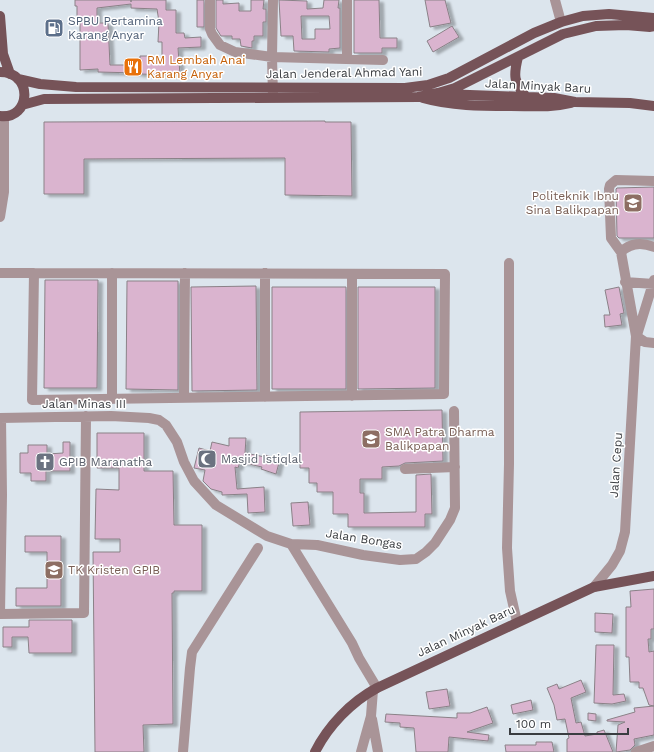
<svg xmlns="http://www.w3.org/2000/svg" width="654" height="752" viewBox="0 0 654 752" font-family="'Work Sans',sans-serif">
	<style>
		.building { fill: #dab4cf; stroke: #8a8187; fill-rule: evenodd; filter: url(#shadow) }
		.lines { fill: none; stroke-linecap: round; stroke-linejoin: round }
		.minor { stroke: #a99497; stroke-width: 10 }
		.major { stroke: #765358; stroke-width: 10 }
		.labels { text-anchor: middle; stroke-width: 3; stroke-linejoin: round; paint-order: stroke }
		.service-label { font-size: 12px; fill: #4e5e75; stroke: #fff; text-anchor: start }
		.food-label { font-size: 12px; fill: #c56008; stroke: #fff; text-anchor: start }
		.street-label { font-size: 12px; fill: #3a3d41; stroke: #fff }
		.education-label { font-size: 12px; fill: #785e54; stroke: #fff; text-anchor: start }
		.worship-label { font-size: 12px; fill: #5b616d; stroke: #fff; text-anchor: start }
	</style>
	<defs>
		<filter id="shadow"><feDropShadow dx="4.5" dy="2.5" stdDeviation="1" flood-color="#0004"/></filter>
	</defs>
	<rect width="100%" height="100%" fill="#dce5ed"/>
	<path class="building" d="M75,0H131V2V0H166V10H176V33H184L185,38L201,37V47L178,48L180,75L138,74V73L98,72V69L80,70V19H77V6H75ZM131,4V8L157,9L159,22L158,42H162V58H149V56H140V62H130V65H110L108,23H97V8Z
		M197,0H204V27H197Z
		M216,0H223V4L239,3V11H251V0H264L263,9H266V22H263V36H254V41H252V48L241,46L240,39H232V36H221L216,28Z
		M279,0L307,1V9L323,8L324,0H339L338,8H340V48L329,49V52L294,51L293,36H281ZM301,16H329L330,29H315V39H302Z
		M354,0H379L380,38H397V48H382V53H354Z
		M425,0H445L451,23L430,27Z
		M452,26L459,37L433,52L427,41Z
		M325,121V122H351L352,196L285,195V158L84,159V194H44V122Z
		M654,187V238H619L617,236L616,189L617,188Z
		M45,280H98L97,388H44Z
		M127,281H178V390L126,389Z
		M256,286L257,390L192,391L191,287Z
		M272,287H346V389H272Z
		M358,287H435V388L358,389Z
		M619,287L624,313L620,314L622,325L605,327L604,315H610L605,290Z
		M442,410L443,461L405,463L399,466L382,467V479H360V493H364V513L416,512V475L431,474L432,514H425V527H348V514H333V492H317V483H309V468H300V412Z
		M97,433H144V471H173L174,525H202V591H174V593H172L173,724L143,725L144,752H95L93,552H120V539H95L96,489L119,490V468H97Z
		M229,438H246L245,453L265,457V455L280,459L276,474L261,469L262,467L240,462L238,468L235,467L237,489L264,487L265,512L248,513L247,494L222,495V492L211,489L203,481L205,470L194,468L199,448L210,451L212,442L229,446Z
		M63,442H70V471H46V481H31V473H20V453H28V445H47V454L63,453Z
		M308,502L310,525L293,526L291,503Z
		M25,536H61V606H16V588H47V552H25Z
		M654,589V629H651V639H648L649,652L654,651V706L649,705L643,688H639V682H630L629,657H626V607H631L630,591Z
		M595,613L613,614L612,633L595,632Z
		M29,620H72V653H29L28,637H12V647H3V627H29Z
		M596,645H614L613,695L624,694L626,701L612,704L594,703Z
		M581,680L586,692L571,698L576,723L581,722L585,736L597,734V732L604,730L613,752H567V739L569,738L565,719L557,720L554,705L547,688L557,684L559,689Z
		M447,689L450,706L429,709L426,692Z
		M531,700L533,710L513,714L511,705Z
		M654,706V735L634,739L635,745L630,750L616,752L618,725L625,722L607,721V720L635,712L634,708Z
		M487,707L493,723L467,732L489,735L488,741L449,737L448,752H416L414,728L400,727V723L385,722L386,714L457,718V713H470Z
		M588,713L596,714V721L588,720Z
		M536,742H552L554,752H506L505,745H536Z"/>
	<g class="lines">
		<path class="minor" d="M210,0V29L212,34L220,45L235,52L272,57L383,60
			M347,0V59
			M555,0L561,22
			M273,96L272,57L273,0
			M0,217L4,192V116
			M621,252C630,243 642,242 654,247
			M509,263V464L507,548L510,591L517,622
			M0,273H34L445,274L444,394L32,400L34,273
			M112,273V399
			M352,274V396
			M625,282L654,284
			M637,335L654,280
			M636,336L645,342L654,343
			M265,397V273
			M184,398L185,273
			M0,418L111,416L149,418L159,420L166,425L177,442L184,462L194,481L216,505L267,536L291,544L317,545L363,555L400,560L416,559L426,552L435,543L450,520L455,508L454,411
			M1,418L2,495L0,614L84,613L86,416
			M405,469L455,467
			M291,544L352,643L359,658L377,688
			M594,587L612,565L620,551L625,532L636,336L621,252L611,238L609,189L610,185L616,180L654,181
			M372,719L378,752
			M183,752L190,668L192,652L258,548
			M361,752L371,716L373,690
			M636,752L654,746"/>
		<path class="major" d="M0,16L3,54L10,74
			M518,57C513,77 514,81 526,97
			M0,72C34,72 31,120 0,116
			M18,79L40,84L76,87L405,88L428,85L449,78L534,33L561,22L583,16L609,14L654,18
			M443,94L554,98L575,102L630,103L654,106
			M423,98C451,106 481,106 511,106C531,106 551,108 571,103
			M22,105L44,99L418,97L438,93L455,88L563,34L596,26L626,25L650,27L654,26
			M315,752C328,726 351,702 377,688L594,587L654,576"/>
	</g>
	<defs>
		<g id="fuel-square" transform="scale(1)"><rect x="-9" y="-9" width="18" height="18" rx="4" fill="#5c6f8a" stroke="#fff"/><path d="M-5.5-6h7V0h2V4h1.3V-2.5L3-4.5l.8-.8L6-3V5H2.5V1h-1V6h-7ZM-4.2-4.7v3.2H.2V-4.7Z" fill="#fff"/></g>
		<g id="restaurant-square" transform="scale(1)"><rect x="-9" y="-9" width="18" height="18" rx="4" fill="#e8710a" stroke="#fff"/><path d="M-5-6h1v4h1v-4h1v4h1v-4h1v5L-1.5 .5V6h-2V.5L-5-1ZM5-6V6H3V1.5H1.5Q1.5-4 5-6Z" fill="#fff"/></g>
		<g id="university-square" transform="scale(1)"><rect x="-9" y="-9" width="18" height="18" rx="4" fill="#8d6e63" stroke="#fff"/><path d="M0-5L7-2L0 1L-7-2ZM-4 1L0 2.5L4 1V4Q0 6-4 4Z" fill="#fff"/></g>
		<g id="school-square" transform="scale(1)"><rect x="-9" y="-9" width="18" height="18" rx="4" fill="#8d6e63" stroke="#fff"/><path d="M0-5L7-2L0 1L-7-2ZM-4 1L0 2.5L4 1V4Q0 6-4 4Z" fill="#fff"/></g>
		<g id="mosque-square" transform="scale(1)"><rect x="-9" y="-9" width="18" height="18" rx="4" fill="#6b7280" stroke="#fff"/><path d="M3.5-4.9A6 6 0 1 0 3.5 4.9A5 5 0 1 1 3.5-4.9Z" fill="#fff"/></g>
		<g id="church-square" transform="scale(1)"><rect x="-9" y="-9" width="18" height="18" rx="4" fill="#6b7280" stroke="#fff"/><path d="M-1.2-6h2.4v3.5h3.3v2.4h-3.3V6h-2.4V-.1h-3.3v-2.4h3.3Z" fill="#fff"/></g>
	</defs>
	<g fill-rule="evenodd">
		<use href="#fuel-square" x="54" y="28"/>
		<use href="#restaurant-square" x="133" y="67"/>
		<use href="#university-square" x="633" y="203"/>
		<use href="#school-square" x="371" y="439"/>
		<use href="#mosque-square" x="207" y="459"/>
		<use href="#church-square" x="45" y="462"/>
		<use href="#school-square" x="54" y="570"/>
	</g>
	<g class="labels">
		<g class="service-label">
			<text x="68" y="25">SPBU Pertamina<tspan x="68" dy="14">Karang Anyar</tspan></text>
		</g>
		<g class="food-label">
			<text x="147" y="64">RM Lembah Anai<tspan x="147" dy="14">Karang Anyar</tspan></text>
		</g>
		<g class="street-label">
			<text transform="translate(344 73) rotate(-1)" y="4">Jalan Jenderal Ahmad Yani</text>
			<text transform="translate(538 86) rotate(3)" y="4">Jalan Minyak Baru</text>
			<text x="84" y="408">Jalan Minas III</text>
			<text transform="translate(616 465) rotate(-86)" y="4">Jalan Cepu</text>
			<text transform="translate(364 539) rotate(9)" y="4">Jalan Bongas</text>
			<text transform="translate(466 631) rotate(-25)" y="4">Jalan Minyak Baru</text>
		</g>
		<g class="education-label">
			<text x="619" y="200" text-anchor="end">Politeknik Ibnu<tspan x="619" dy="14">Sina Balikpapan</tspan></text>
			<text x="385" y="436">SMA Patra Dharma<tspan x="385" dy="14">Balikpapan</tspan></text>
			<text x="68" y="574">TK Kristen GPIB</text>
		</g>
		<g class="worship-label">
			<text x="221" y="463">Masjid Istiqlal</text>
			<text x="59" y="466">GPIB Maranatha</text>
		</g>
	</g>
	<path d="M510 728v6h118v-6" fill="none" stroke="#3a3d41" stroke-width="2"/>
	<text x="516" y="728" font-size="12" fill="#3a3d41" stroke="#ffffff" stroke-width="3" paint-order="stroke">100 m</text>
</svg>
